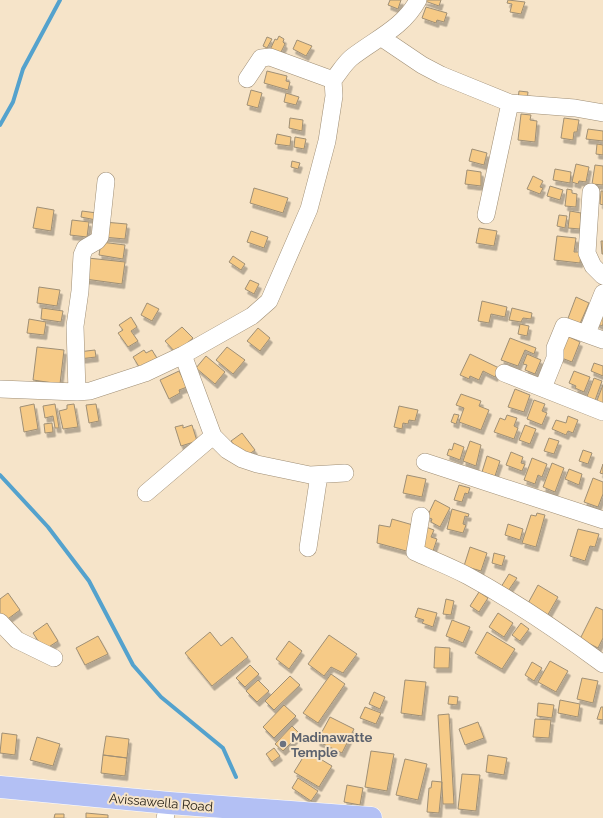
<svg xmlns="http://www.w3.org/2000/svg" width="603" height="818" viewBox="0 0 603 818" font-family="Raleway,sans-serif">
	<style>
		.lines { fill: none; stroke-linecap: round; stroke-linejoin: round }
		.stream { stroke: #54a2cd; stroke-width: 4 }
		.building { fill: #f6ca86; stroke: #9f8f75; filter: url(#shadow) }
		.minor-casing { stroke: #9f8e75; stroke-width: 18 }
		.major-casing { stroke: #fff; stroke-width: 23 }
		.minor { stroke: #fff; stroke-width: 17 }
		.major { stroke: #b3c0f4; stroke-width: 22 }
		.worship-dot { fill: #6b7280; stroke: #f6e4c9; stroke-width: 1.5 }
		.labels { text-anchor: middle; stroke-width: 4; stroke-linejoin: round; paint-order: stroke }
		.worship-label { font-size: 13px; font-weight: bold; fill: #5b616d; stroke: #f6e4c9; text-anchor: start }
		.street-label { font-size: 13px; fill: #272117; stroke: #f6e4c9 }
	</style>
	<defs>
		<filter id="shadow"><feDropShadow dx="2.5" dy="4.5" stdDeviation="0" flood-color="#0004"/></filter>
	</defs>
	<rect width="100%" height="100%" fill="#f6e4c9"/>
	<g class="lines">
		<path class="stream" d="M0,125L13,102L23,69L60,0
			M0,475L48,527L89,581L133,665L161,697L223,748L236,777"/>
	</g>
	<path class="building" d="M390,0H401L398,9L388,5Z
		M422,0H441L439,6Z
		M508,0L525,2L521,14L510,12L512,4L507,3Z
		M426,7L447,13L444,22L437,20L436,23L422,18Z
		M279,36L284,39L283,42L285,44L280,54L270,50L275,39L277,40Z
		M267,37L272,39L267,48L263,46Z
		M297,40L312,46L306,56L293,49Z
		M267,71L287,76L286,81L290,82L288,90L264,83Z
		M251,90L262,93L258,108L247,105Z
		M519,91L528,92L527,100L518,99Z
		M286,93L299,97L296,105L284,102Z
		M521,114L531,115L530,120L537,121L535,142L518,140Z
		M290,118L303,120L302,131L289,128Z
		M564,118L579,120L577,132H574L573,140L561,138Z
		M588,129L603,131V141L586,139Z
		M277,134L291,137L290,146L275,144Z
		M295,137L306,139L304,149L294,147Z
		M597,144L603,145V155L596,154Z
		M472,149L487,153L484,165L469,161Z
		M292,161L300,163L298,169L291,167Z
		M576,164L589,167L586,182L579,181L578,184L572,182Z
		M595,165L603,166V185L592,184Z
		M555,169L571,172L570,183L553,180Z
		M467,170L481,172V186L465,184Z
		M533,176L543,181L540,187L543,188L540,194L527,189Z
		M550,186L563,190L560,200L547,196Z
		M254,188L288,198L283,213L250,203Z
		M567,189L572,190V193L577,194L576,207L565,206Z
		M601,191H603V205L600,204Z
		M37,207L54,210L51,231L33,228Z
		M82,211L97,213L96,220L81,217Z
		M570,211L581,213L580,229L568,228Z
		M559,215L567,216L565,228L557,226Z
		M72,220L89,222L87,237L70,235Z
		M104,222L127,224L125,239L103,237Z
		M479,228L497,231L494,246L476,243Z
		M251,231L268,237L264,248L247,242Z
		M557,236L576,238L574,252H581L580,263L554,260Z
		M601,241H603V254H602Z
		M101,242L125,245L123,259L99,255Z
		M233,256L245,264L241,270L229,262Z
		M88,258L125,262L122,284L85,279Z
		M250,280L259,284L254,294L245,289Z
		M39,287L60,290L57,306L37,303Z
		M576,297L589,303L579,326L567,321Z
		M482,301L507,307L505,317L491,314L489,323L478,321Z
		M147,303L159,309L152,321L141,315Z
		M603,304V324L602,326L595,322Z
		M42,308L63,311L61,322L41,319Z
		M512,308L532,313L531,319L523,318L521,322L509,320Z
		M131,317L137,327L131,331L138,341L128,347L118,333L123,330L119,325Z
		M29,319L46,322L44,335L27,333Z
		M520,324L529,326L527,336L518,334Z
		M182,327L193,338L176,353L165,341Z
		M258,328L270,338L260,351L247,341Z
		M567,336L580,342L572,362L559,357Z
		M510,338L536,348L534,354L525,350L518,366L501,360Z
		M37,347L64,350L60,384L33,380Z
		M227,347L245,360L233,374L216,360Z
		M95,350L96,357L79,359L78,352Z
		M144,350L146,353L152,350L158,360L141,370L133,357Z
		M470,354L499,368L495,377L483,371L479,380L470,376L469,379L460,375Z
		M527,354L541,360L535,374L525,370L527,365L523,364Z
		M206,356L225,372L215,384L196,368Z
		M594,363L603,366V376L591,371Z
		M179,371L187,387L179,390L180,393L169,399L160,380Z
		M574,371L590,377L584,392L575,388L576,386L569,383Z
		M594,378L602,381L594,403L586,399Z
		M603,385V406L596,403Z
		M515,389L530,395L524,412L508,407Z
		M461,394L481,401L479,406L489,410L481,430L459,422L464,408L456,405Z
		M534,400L545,404L542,411L547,413L542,425L527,419Z
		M34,404L38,429L24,432L20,407Z
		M55,404L59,428H55L53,416L45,418L43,406Z
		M74,404L78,427L63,429L59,411L67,409V405Z
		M96,404L99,421L89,423L86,405Z
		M399,406L418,410L415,421L409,420L408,424L403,423L402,429L394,427Z
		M454,414L459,415L456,424L451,422Z
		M507,415L517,418L514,426L518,428L514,439L494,432L500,418L505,420Z
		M568,416L578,420L573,433L568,431L566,435L552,429L556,420L566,423Z
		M52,423L53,432L45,433L44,424Z
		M183,425V428L192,425L197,441L181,446L175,427Z
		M525,425L536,429L530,444L519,440Z
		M242,433L255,450L244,458L231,441Z
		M549,438L559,441L554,454L544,451Z
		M470,441L481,445L476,466L463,461Z
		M454,443L464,447L460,460L447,455L449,449L452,450Z
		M583,450L592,453L588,464L579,461Z
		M511,452L523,457L521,463L525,464L522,471L506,465Z
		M487,456L500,461L495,476L482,472Z
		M532,458L547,464L542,477L538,475L535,484L524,480Z
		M552,463L564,468L555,492L543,487Z
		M603,464V474L600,473Z
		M569,469L582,474L579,485L565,479Z
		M407,475L426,479L422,497L403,493Z
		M593,478L603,482V494L598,507L584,502Z
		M459,485L470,488L468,494L465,493L462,502L454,500Z
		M435,500L450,508L440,527L431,522L432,519L427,517Z
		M452,509L469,514L468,517L465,516L463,524L466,525L463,533L447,529Z
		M537,513L545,515L536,547L522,543L531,515L536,516Z
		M392,519L413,525L410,552L377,543L379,525L390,527Z
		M508,524L523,529L520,540L505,535Z
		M426,527L434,530L431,537L437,539L433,551L419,546Z
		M578,529L599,534L595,547L590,546L585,561L570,556Z
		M470,547L487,553L481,571L464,566Z
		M494,553L505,556L502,566L492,563Z
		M509,574L517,578L508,591L501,587Z
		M538,585L558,597L546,618L526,607Z
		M479,592L488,598L479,612L470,606Z
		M8,593L20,610L5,621L0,614V599Z
		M446,599L454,601L451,615L443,614Z
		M596,607L603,610V638L598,648L580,639Z
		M418,608L437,613L433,627L422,623L424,620L415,617Z
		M498,613L513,623L504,637L489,627Z
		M452,620L470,627L463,643L446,636Z
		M47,623L58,641L44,650L33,633Z
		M521,623L529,629L520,641L512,635Z
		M210,632L221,646L232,637L248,657L212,686L185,653Z
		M487,632L515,649L502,669L475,653Z
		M329,635L357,654L343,673L331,667L324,676L308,664Z
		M98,636L108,654L85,665L76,648Z
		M289,641L302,651L289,669L276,659Z
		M435,647L450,648L449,668H434Z
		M550,661L568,671L556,692L538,682Z
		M532,662L542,668L534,681L525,675Z
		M250,665L259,674L245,687L236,678Z
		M331,674L345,684L318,723L303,713Z
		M290,676L300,685L274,710L265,701Z
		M582,678L598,681L593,703L577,699Z
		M258,680L269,691L257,702L246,691Z
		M405,680L426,682L422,716L401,713Z
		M374,692L385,697L380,709L369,704Z
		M449,696L458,697L457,705L448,704Z
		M560,700L580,704L578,717L558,713Z
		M538,703L554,705L552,718L537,716Z
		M284,705L296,716L274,738L263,727Z
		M365,707L381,713L376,724L360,718Z
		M601,707H603V720L597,719Z
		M449,714L454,804H443L438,715Z
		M330,717L354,729L342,753L317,741Z
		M535,719L551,720L549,738L533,737Z
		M478,722L484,738L465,745L459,729Z
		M292,726L300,734L283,751L275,744Z
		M2,733L17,735L15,755L0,753Z
		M106,736L129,739L127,758L103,755Z
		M37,737L60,744L53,766L30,760Z
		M274,748L280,756L272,762L266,754Z
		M307,751L332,766L319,787L294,772Z
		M371,751L394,754L387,791L365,787Z
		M103,755L127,758L125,776L101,773Z
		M488,755L507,758L504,775L486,772Z
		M405,759L427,764L418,800L396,795Z
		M462,774L480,775L476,811L458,809Z
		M298,778L318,791L311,801L292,788Z
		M432,781L442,782L439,813L427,812L429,788H431Z
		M347,785L363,788L360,805L344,802Z
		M86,813L108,815V818H86Z
		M55,814H64V818H54Z"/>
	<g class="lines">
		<g class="minor-casing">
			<path id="minor" d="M382,38L422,65L441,75L510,103L575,108L603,113
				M247,79L261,58L270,57L333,80
				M591,192L587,253L593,266L603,276
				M486,215L510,103
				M587,333L603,293
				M183,355L213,436L227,450L242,459L257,464L310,475L345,473
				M504,373L603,412
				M543,388L555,358V348L564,326L603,340
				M0,389L77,392L90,391L145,373L183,355L252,316L269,301L309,209L327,141L334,96L333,80C339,73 344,64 351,58C375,39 403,28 418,0
				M77,392L75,326L80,291L82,255L85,248L97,241L100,237L106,181
				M425,462L603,520
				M146,493L213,436
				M421,516L415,552C433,560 451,567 468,576C516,602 560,632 603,664
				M308,548L319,475
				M0,622L17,640L54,658
				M165,818L169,803"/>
		</g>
		<g class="major-casing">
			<path id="major" d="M0,787L169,803L371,818"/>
		</g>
		<use href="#minor" class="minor"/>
		<use href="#major" class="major"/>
	</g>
	<circle class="worship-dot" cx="283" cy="744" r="4"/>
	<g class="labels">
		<g class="worship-label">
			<text x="291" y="742">Madinawatte<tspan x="291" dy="15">Temple</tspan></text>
		</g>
		<g class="street-label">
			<text transform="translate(161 802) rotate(5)" y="5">Avissawella Road</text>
		</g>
	</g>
</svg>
